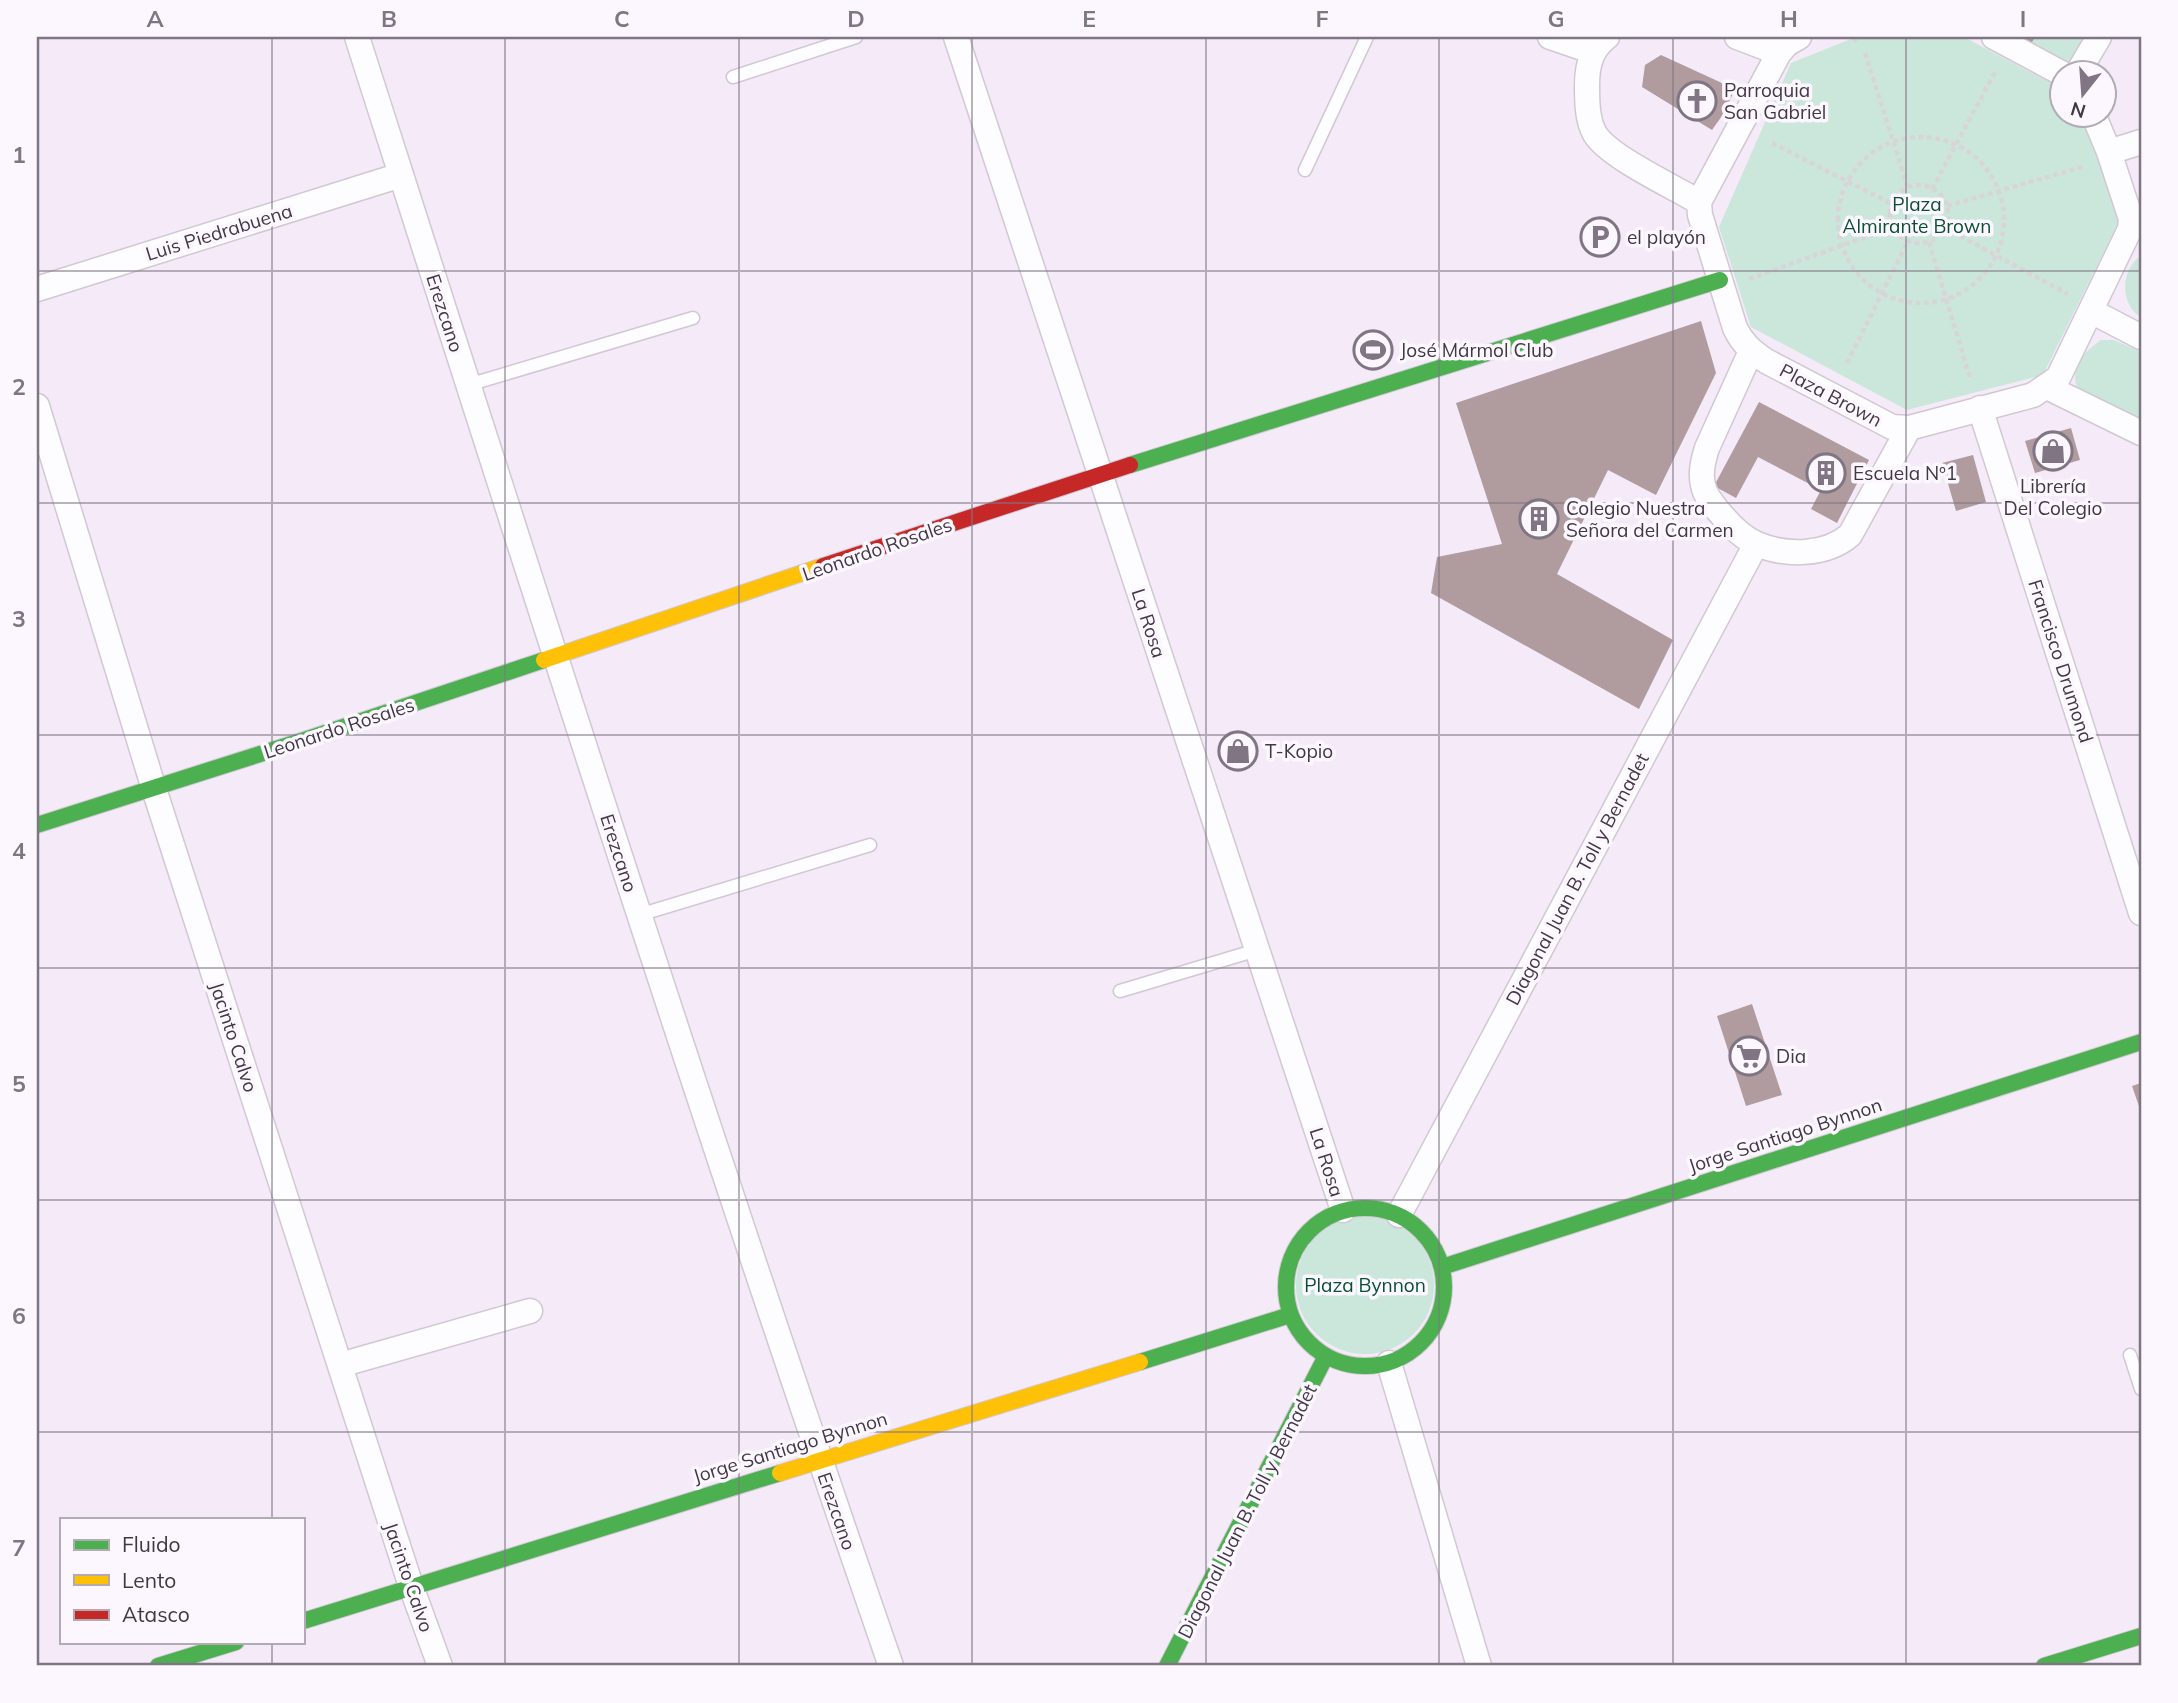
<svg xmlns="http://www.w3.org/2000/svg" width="2178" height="1703" viewBox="0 0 2178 1703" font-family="Mulish,sans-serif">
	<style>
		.green { fill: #cbe6da }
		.building { fill: #b09c9f }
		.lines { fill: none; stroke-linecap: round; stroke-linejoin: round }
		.lane-casing { stroke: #d1c8d4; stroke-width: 15 }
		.street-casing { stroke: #d1c8d4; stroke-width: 27 }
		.fast-casing { stroke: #d1c8d4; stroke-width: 18 }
		.slow-casing { stroke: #d1c8d4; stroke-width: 18 }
		.jam-casing { stroke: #d1c8d4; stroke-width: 18 }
		.path { stroke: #d8d5d9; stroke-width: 4.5; stroke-dasharray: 5 3.5; stroke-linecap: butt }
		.lane { stroke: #fdfcfe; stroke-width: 12 }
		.street { stroke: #fdfcfe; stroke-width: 24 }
		.fast { stroke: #4caf50; stroke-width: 16 }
		.slow { stroke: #ffc107; stroke-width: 16 }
		.jam { stroke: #c62828; stroke-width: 16 }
		.grid { fill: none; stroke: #807683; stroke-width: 2; stroke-opacity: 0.55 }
		.labels { text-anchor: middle; stroke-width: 7; stroke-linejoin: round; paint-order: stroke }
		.poi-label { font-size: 19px; fill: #413844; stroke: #fcf7fe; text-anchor: start }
		.park-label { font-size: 19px; fill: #095032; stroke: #fcf7fe }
		.street-label { font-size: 19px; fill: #413844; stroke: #fcf7fe }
		.neatline { fill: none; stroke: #807683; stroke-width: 2.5 }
		.grid-label { font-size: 23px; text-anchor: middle; font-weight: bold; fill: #807683 }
	</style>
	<rect width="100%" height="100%" fill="#f4eaf8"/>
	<path class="green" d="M1856,37H1964L2062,89V116H2083L2119,221L2043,375L1907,410L1751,327L1719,227L1791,63Z
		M2000,37H2088L2068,72Z
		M2141,256V317C2120,305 2120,269 2141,256Z
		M2101,340H2114L2141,352V423L2077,388C2070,365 2083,353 2101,340Z
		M1296 1285a69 69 0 1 1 138 0a69 69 0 1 1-138 0Z"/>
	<path class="building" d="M2010,37H2035L2030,46Z
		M1661,55L1735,89L1724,113L1712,130L1642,87L1645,65Z
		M1701,321L1716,373L1656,495L1608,470L1557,574L1673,640L1639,709L1431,593L1437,557L1502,544L1456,403Z
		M1759,402L1869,460L1837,523L1811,509L1821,490L1758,457L1736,498L1714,486Z
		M2071,428L2080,460L2035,473L2025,441Z
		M1973,455L1986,502L1956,511L1942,463Z
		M1752,1004L1782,1095L1746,1106L1717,1016Z
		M2141,1083V1112L2132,1086Z"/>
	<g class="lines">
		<g class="lane-casing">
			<path id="lane" d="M733,77L856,37
				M1305,170L1367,37
				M468,385L693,318
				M639,915L870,845
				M1120,991L1257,950
				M2130,1355L2141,1389"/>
		</g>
		<g class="street-casing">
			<path id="street" d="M357,37C531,581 704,1126 891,1666
				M956,37L1343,1210
				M1550,37L1594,52
				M1607,37C1591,49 1587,66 1587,85C1587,101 1587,120 1595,134C1609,157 1674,187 1699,202
				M1737,37L1779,53
				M1799,37L1787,44L1779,53L1699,202L1700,215L1735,328C1742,343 1752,352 1766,361L1892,427L1909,428L2033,395L2058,378L2130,229L2131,219L2109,152L2094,116
				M1994,37L2063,74
				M2077,74L2099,37
				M2109,152L2141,142
				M37,289L401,175
				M2091,311L2141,337
				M1751,351L1707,448C1703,460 1700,473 1703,485C1705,496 1713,505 1720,513C1729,524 1743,538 1757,544C1785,556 1826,556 1850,535L1909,428
				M2047,387L2141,433
				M37,406L154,789L411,1586L440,1666
				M1980,408L2141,913
				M1399,1215L1756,544
				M1389,1363L1479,1666
				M340,1365L530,1311"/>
		</g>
		<g class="fast-casing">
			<path id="fast" d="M1130,465L1720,280
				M37,825L304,740L544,660
				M1286 1287a79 79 0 1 1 158 0a79 79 0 1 1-158 0Z
				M1442,1267L2141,1042
				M1140,1362L1290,1315
				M303,1621L780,1473
				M158,1666L236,1642
				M1167,1666L1326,1356
				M2044,1666L2141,1636"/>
		</g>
		<g class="slow-casing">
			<path id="slow" d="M544,660L823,566
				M780,1473L1140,1362"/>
		</g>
		<g class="jam-casing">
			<path id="jam" d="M823,566L1130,465"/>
		</g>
		<path class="path" d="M1854,37L1857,44
			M1865,53L1908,188
			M1838 220a83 83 0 1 1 166 0a83 83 0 1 1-166 0Z
			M1772,143L1892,204
			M1890 214a29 29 0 1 1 58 0a29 29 0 1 1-58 0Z
			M1932,189L1995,72
			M1947,206L2082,167
			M1945,228L2068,294
			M1929,242L1970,378
			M1749,279L1893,227
			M1847,363L1908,241"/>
		<use href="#lane" class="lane"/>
		<use href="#street" class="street"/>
		<use href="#fast" class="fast"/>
		<use href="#slow" class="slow"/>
		<use href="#jam" class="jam"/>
	</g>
	<path class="grid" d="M272,37V1519M505,37V1666M739,37V1666M972,37V1666M1206,37V1666M1439,37V1666M1673,37V1666M1906,37V1666M37,271H2141M37,503H2141M37,735H2141M37,968H2141M37,1200H2141M37,1432H2141M272,1642V1666"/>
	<defs>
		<g id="church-ring" transform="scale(2.0125)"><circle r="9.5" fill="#fcf7fe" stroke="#807683" stroke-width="1.5"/><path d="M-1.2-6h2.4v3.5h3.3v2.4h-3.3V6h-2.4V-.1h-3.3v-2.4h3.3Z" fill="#807683"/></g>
		<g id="parking-ring" transform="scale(2.0125)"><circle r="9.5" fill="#fcf7fe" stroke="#807683" stroke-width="1.5"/><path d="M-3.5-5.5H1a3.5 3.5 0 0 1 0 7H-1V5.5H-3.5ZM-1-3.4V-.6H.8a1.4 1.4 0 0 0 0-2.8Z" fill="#807683"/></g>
		<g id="stadium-ring" transform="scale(2.0125)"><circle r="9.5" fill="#fcf7fe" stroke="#807683" stroke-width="1.5"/><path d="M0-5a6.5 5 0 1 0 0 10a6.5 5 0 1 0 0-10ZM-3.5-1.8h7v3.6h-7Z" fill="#807683"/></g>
		<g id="shop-ring" transform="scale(2.0125)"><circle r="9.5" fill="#fcf7fe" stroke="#807683" stroke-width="1.5"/><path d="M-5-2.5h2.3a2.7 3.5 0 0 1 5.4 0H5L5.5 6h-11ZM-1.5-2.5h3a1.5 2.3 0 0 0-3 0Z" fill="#807683"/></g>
		<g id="building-ring" transform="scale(2.0125)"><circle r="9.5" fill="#fcf7fe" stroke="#807683" stroke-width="1.5"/><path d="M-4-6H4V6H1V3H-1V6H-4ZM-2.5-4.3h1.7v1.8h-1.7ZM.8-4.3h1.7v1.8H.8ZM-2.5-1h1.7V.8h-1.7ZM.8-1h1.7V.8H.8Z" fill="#807683"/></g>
		<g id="supermarket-ring" transform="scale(2.0125)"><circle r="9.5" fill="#fcf7fe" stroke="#807683" stroke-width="1.5"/><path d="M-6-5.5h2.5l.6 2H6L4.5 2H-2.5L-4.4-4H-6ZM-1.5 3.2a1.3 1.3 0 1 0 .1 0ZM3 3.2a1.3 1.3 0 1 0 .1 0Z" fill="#807683"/></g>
	</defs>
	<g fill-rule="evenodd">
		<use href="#church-ring" x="1697" y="101"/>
		<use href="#parking-ring" x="1600" y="237"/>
		<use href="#stadium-ring" x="1373" y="350"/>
		<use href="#shop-ring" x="2053" y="451"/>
		<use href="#building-ring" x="1826" y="473"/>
		<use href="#building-ring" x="1539" y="519"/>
		<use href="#shop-ring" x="1238" y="751"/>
		<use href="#supermarket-ring" x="1749" y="1056"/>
	</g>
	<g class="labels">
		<g class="poi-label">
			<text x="1724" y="97">Parroquia<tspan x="1724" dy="22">San Gabriel</tspan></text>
			<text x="1627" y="244">el playón</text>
			<text x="1400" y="357">José Mármol Club</text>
			<text x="1853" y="480">Escuela Nº1</text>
			<text x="2053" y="493" text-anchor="middle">Librería<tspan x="2053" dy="22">Del Colegio</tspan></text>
			<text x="1566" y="515">Colegio Nuestra<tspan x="1566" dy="22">Señora del Carmen</tspan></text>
			<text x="1265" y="758">T-Kopio</text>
			<text x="1776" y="1063">Dia</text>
		</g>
		<g class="park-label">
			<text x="1917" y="211">Plaza<tspan x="1917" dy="22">Almirante Brown</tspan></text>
			<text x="1365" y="1292">Plaza Bynnon</text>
		</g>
		<g class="street-label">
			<text transform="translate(219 232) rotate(-17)" y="7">Luis Piedrabuena</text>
			<text transform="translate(445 313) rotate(72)" y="7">Erezcano</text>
			<text transform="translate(1831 395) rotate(28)" y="7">Plaza Brown</text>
			<text transform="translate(877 549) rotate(-19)" y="7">Leonardo Rosales</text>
			<text transform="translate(1149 623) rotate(72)" y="7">La Rosa</text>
			<text transform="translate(2061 661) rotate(72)" y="7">Francisco Drumond</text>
			<text transform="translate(339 728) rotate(-18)" y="7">Leonardo Rosales</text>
			<text transform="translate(619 853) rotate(72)" y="7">Erezcano</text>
			<text transform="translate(1577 879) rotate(-62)" y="7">Diagonal Juan B. Toll y Bernadet</text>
			<text transform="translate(234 1037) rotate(72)" y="7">Jacinto Calvo</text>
			<text transform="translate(1785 1135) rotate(-18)" y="7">Jorge Santiago Bynnon</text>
			<text transform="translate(1327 1162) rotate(72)" y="7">La Rosa</text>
			<text transform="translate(790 1447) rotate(-17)" y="7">Jorge Santiago Bynnon</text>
			<text transform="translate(837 1511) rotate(71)" y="7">Erezcano</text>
			<text transform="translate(1247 1511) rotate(-63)" y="7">Diagonal Juan B. Toll y Bernadet</text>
			<text transform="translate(409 1577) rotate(71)" y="7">Jacinto Calvo</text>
		</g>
	</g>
	<rect width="2178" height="1703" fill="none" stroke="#fcf7fe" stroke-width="77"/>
	<rect x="60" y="1518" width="245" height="126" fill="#fcf7fe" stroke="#b1abb4" stroke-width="2"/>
	<rect x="74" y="1540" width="35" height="10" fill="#4caf50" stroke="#b1abb4" stroke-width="2"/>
	<text x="122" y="1552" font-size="21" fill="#413844">Fluido</text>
	<rect x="74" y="1575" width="35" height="10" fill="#ffc107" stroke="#b1abb4" stroke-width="2"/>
	<text x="122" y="1588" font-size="21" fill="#413844">Lento</text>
	<rect x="74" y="1610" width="35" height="10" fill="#c62828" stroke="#b1abb4" stroke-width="2"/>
	<text x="122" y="1622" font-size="21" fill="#413844">Atasco</text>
	<g transform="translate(2083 94) rotate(197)"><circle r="33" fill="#fcf7fe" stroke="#b1abb4" stroke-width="2"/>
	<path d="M0-5L12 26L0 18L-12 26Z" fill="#807683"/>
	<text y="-10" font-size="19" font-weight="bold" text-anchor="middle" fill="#413844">N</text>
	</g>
	<rect x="38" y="38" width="2102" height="1626" class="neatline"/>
	<g class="grid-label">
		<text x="155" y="27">A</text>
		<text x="389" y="27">B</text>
		<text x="622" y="27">C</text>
		<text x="856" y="27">D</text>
		<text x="1089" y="27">E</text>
		<text x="1322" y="27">F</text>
		<text x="1556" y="27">G</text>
		<text x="1789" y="27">H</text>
		<text x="2023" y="27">I</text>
		<text x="19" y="163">1</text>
		<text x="19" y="395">2</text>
		<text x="19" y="627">3</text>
		<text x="19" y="859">4</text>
		<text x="19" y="1092">5</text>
		<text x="19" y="1324">6</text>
		<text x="19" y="1556">7</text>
	</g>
</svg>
